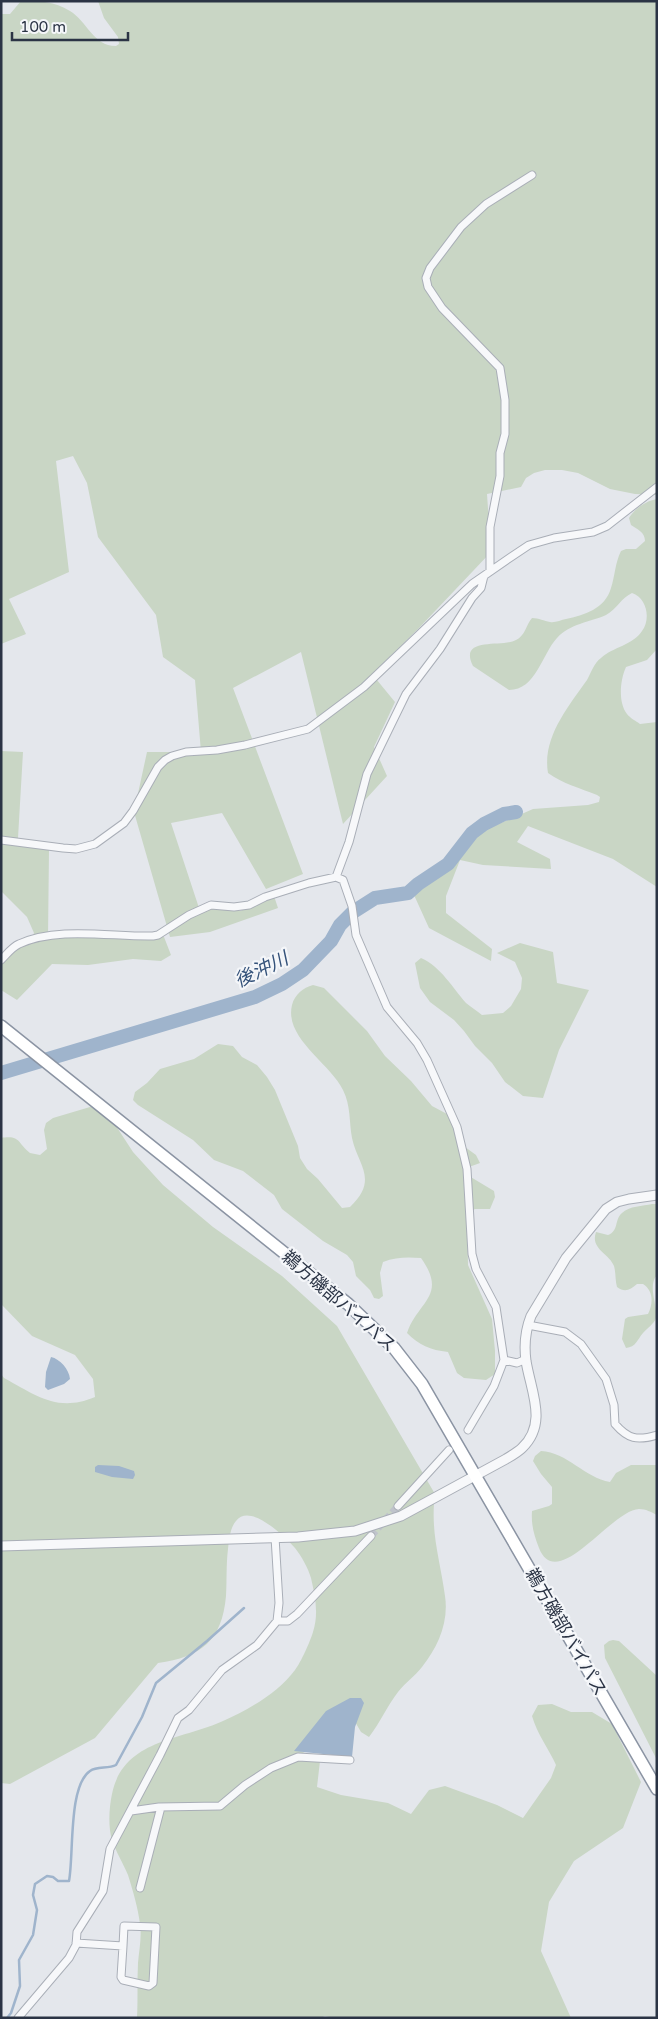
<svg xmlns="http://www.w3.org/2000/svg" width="658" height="2019" viewBox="0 0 658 2019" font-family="'Varela Round','Noto Sans JP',sans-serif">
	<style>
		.green { fill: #c9d6c5 }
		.water { fill: #9fb4cc }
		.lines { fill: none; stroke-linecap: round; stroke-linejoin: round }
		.stream { stroke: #9fb4cc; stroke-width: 2.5 }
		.river { stroke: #9fb4cc; stroke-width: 14 }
		.minor-tunnel { stroke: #bfc3cb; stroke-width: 7; stroke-dasharray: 7 3.5; stroke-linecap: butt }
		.minor-casing { stroke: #a9aeb7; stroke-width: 9 }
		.tertiary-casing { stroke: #a9aeb7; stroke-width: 11 }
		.trunk-casing { stroke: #8b94a3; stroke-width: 14 }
		.minor { stroke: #f7f8fa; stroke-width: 7 }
		.tertiary { stroke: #f7f8fa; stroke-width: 9 }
		.trunk { stroke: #fff; stroke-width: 11 }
		.labels { text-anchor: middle; stroke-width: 4.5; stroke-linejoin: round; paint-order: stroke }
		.street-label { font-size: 18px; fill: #2b3445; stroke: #f4f6f9 }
		.water-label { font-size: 19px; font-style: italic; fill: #34527a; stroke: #f4f6f9 }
	</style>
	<rect width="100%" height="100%" fill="#e4e7ec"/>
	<path class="green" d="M21,1C40,1 54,1 70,11C87,21 93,46 116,46L119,44L118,37L104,18L98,1H657V495L635,494L610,489L578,473L562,470H545L534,473L526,478L521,487L487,494L491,552L419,628L372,674L395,702L374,747L387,776L343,824L301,652L233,688L303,874L266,889L222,813L171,823L199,908L240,911L274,896L278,908L210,932L170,937L134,812L147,752H201L195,680L163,657L156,615L98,537L87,483L73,456L56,461L69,572L9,599L26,634L1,644V14H10Z
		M657,499V649L647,660L626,667C620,680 618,703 627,714C630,718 636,721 640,724L657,722V887L613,859L528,826L517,842L550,859L551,869L483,865L460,860L446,896V913L492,949L491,961L429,928L414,895L444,873L476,836L494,826L533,809L588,805L599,802L600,797L597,795C580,788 563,784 548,773C542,738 568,707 587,680C591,673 594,663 601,658C613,647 633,645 642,631C651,619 647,598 632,593C621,598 617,609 606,615C588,623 571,623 557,638C542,654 536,690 509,690L473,666C458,636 502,648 516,640C525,636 526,625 532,618C539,618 544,621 550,622C555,623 561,620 566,619C584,615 605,609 611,588C615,576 615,563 621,551L626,549H636L645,541C645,532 637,529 631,525L629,518C635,508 646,501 657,499Z
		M1,751L23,752L18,838L49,850L48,937H164L171,955L161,961L133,959L88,965L52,964L17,1000L1,990V955C13,945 28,952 34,933L27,917L1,891Z
		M520,943L553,952L557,983L589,990L559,1050L543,1098L523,1096L505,1082L492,1063L475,1046L464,1031L454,1020L430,1002L420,988L415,963L421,958C441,967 452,987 466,1003C471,1007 477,1011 482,1015L503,1013L511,1006L521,989L522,978L515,962L497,953Z
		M313,985L324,988L367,1031L385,1056L411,1081L432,1106L447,1114L465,1147L476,1155L480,1163L469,1167V1176L494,1191L495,1197L490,1209H475L467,1213L468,1265L492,1319L495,1351V1374L486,1380L464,1378L457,1373L448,1352C430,1350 419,1345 407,1333C418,1301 448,1296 421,1258C407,1257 396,1257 383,1262L380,1273L383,1296L379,1299L374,1298L370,1290L356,1276L353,1262L347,1255L323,1241L282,1209L274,1195L243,1171L214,1160L193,1140L138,1105L133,1100L135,1092L147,1083L160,1069L194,1059L218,1044L233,1046L242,1057L257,1065L267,1077L275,1090L298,1146L300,1158L307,1169L318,1179L342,1208L350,1207C379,1179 358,1166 352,1138C349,1122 351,1106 343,1090C330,1063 284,1038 292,1005C295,994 303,988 313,985Z
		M90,1107L105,1109L133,1152L163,1185L213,1227L282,1276L337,1326L435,1494C430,1532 440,1559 445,1596C449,1622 438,1647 422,1667C415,1676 405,1683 398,1692C387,1706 380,1723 369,1737L361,1732L354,1720L301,1751L320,1761L317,1787L341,1795L388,1803L411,1814L429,1790L445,1786L497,1805L523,1818L551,1778L556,1765C549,1749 537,1734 532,1716L538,1705L552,1704L571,1712H592L612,1724L641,1782L623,1828L574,1861L549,1902L541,1951L571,2018H334L325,2016L320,2018H137C138,1999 137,1981 138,1963C139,1950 142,1937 140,1924C138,1908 133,1891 128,1875C123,1863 116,1852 112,1840C108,1827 109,1808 112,1794C123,1739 182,1740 223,1721C248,1710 278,1693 295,1670C301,1662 310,1642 313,1632C319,1613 315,1596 311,1578C308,1568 302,1557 295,1548C285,1537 250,1502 236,1521C230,1528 229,1540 228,1549C226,1565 227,1581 226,1596C222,1641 201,1657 158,1663L95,1738L10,1784L1,1783V1374L4,1378C36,1395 57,1413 95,1397L93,1379L75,1355L32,1336L1,1304V1138C21,1135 17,1143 30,1153L40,1155L47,1149L44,1130L46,1123L53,1118Z
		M652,1204H657V1275C647,1286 658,1305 656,1318C654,1324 647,1328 643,1333C637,1340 636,1347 626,1348L622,1339L625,1319L628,1317L648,1314C653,1304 654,1291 643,1284H637C630,1290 625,1293 617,1287C615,1280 616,1273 614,1266C609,1253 590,1249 596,1232L608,1235C619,1231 614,1220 622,1213C629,1206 643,1206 652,1204Z
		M541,1451C567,1452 585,1478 610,1482L616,1473L631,1465H657V1515C651,1512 646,1509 639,1509C611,1510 557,1594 539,1548C534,1535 531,1525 532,1511L549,1506L552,1504V1487L541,1474L533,1461L535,1456Z
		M613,1640L619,1641L657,1676V1760L605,1658L604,1645L609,1641Z"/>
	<path class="water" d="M51,1357C60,1359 69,1369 70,1379L64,1384L48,1390L45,1387L46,1372Z
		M98,1465L119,1466L134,1471L135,1475L133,1479L112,1477L95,1472V1467Z
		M350,1698H361L364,1703L355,1727L352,1757L294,1751L326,1711Z"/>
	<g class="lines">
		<path class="stream" d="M7,2018L11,2013L20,1986L19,1960L33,1935L37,1910L33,1895L35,1884L47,1876L53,1877L58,1881H69C74,1855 68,1786 90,1771C97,1766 108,1769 116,1765L142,1717L156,1683L207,1641L244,1608"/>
		<path class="river" d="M1,1073L255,997L282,984L303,970L331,941L340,925L353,912L375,898L408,893L418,884L448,864L472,833L484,824L504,814L516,812"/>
		<path class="minor-tunnel" d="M371,1536L398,1506"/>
		<g class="minor-casing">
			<path id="minor" d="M490,571V527L500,476V453L505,434V400L500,368L442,308L428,287L426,278L430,268L461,227L486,204L532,175
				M1,840L63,848L76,849L95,844L124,823L133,811L158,767L165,760L172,756L186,752L217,750L245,745L308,729L364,687L472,584L511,557L529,545L554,538L593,532L607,526L657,487
				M336,877L349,842L367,774L406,694L440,649L472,598L481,588L484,576
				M1,960C6,955 12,947 19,944C57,926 112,937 153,936L158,935L189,915L211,905L234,907L249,905L265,897L309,883L336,877L343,880L352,906L356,935L387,1007L417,1043L427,1060L457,1127L467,1169L472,1254L476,1269L496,1307L504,1360L494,1386L468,1430
				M528,1325L565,1332L581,1344L606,1379L614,1405L615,1424C628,1439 637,1441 657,1435
				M504,1360L517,1363L526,1359
				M398,1506L449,1450
				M275,1537L279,1603L277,1621
				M131,1811L159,1807L220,1806L245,1785L271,1768L298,1757L350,1760
				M140,1888L161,1807
				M76,1943L123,1946L121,1977L123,1980L149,1986L153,1983L156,1927L124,1926L123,1946
				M18,2018L69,1958L76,1945L77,1932L103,1891L110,1849L160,1755L178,1718L189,1710L222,1670L257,1645L277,1621H288L297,1614L371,1536"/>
		</g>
		<g class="tertiary-casing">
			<path id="tertiary" d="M1,1546L298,1537L355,1531L401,1516L506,1459C511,1456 518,1452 522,1448C548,1423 531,1392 526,1361C524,1346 525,1331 531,1316L566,1258L606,1209L617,1202L629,1199L657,1195"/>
		</g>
		<g class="trunk-casing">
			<path id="trunk" d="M1,1026L348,1304L394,1348L422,1384L657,1789"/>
		</g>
		<use href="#minor" class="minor"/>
		<use href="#tertiary" class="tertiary"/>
		<use href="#trunk" class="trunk"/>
	</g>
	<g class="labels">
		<g class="street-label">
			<text transform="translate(339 1301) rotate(41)" y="6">鵜方磯部バイパス</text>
			<text transform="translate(566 1632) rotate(60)" y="6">鵜方磯部バイパス</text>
		</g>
		<g class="water-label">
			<text transform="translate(261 969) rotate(-26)" y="7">後沖川</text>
		</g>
	</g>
	<rect width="658" height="2019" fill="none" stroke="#2b3445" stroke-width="5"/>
	<path d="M12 32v8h116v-8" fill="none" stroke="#2b3445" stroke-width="2.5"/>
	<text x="20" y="32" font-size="15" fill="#2b3445" stroke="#f4f6f9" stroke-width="4" paint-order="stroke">100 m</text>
</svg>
